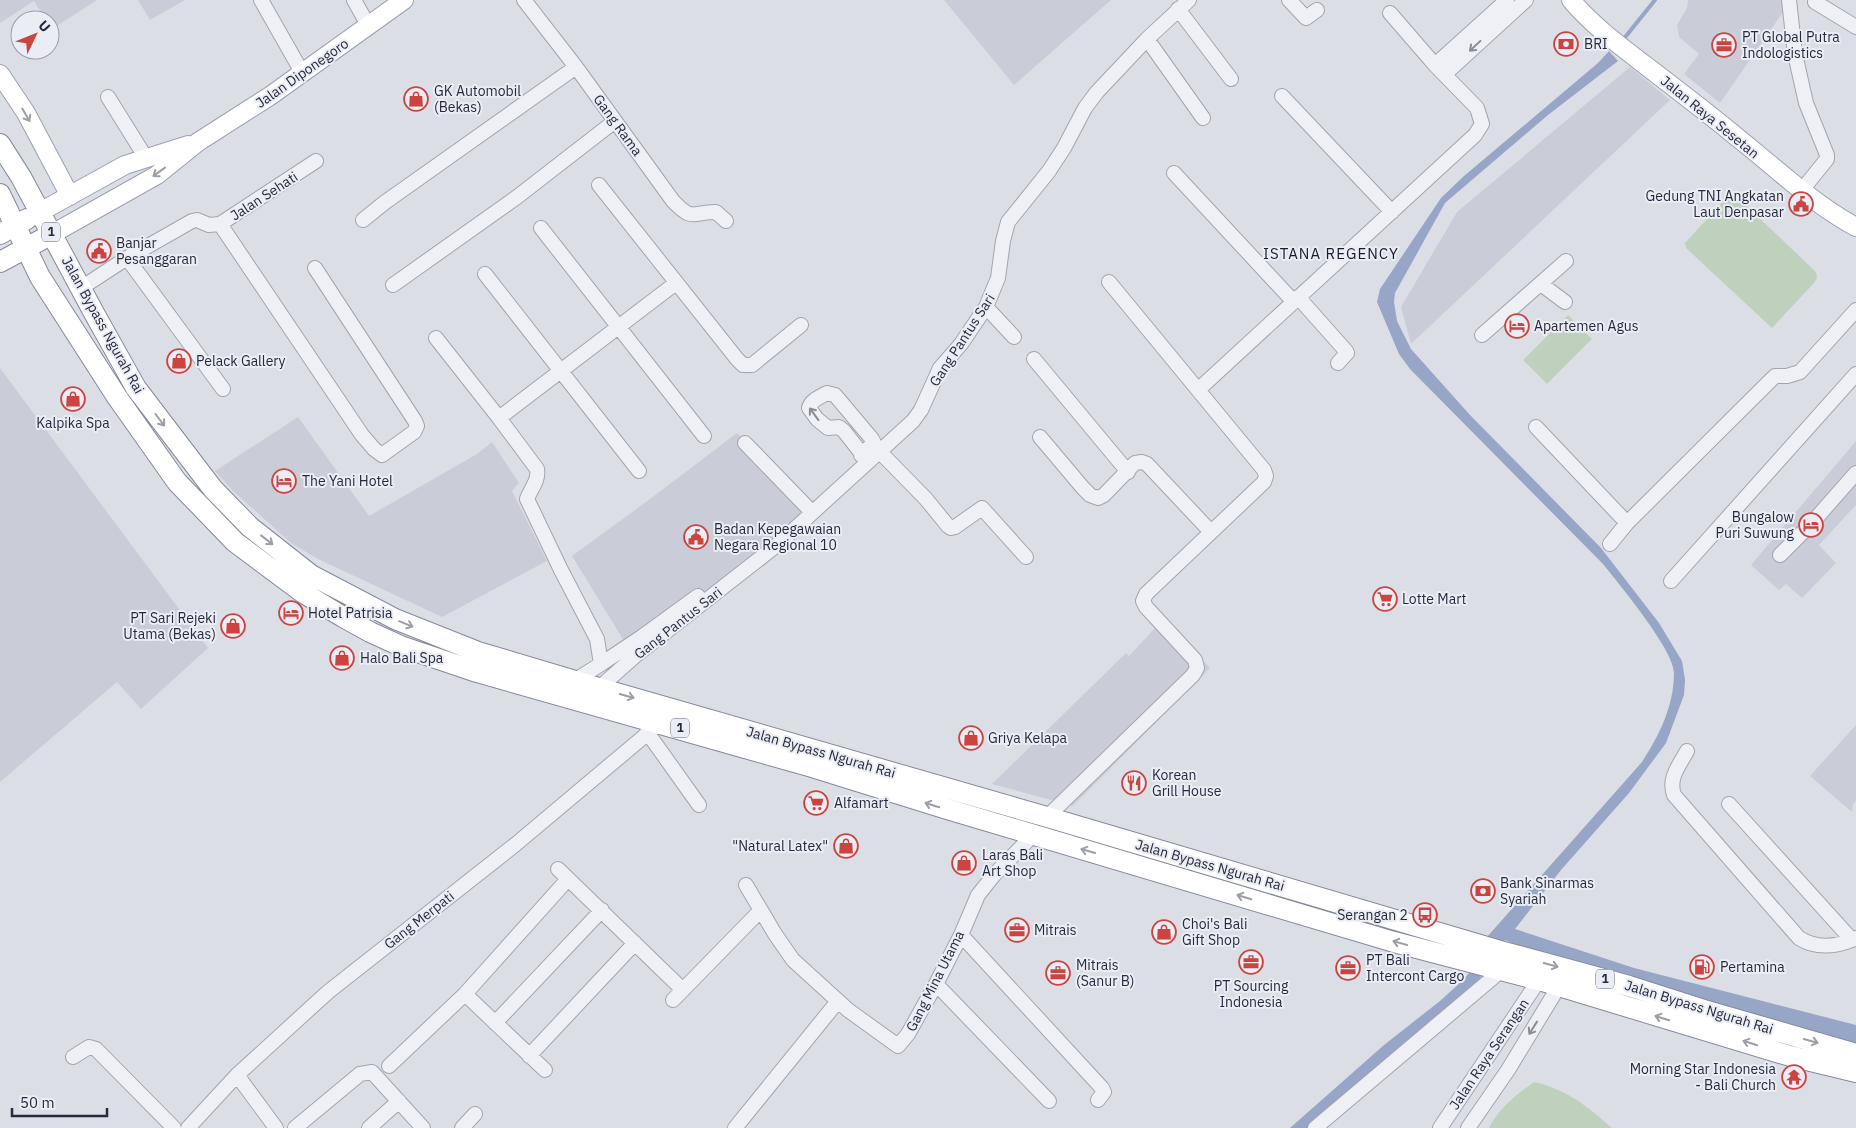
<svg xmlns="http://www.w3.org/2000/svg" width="1856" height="1128" viewBox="0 0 1856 1128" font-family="'IBM Plex Sans',sans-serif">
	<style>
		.built { fill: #cacdd8 }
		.green { fill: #bfd0bd }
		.water { fill: #97a5c7 }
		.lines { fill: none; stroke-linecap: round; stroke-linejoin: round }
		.stream { stroke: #97a5c7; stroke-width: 4 }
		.minor-casing { stroke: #a2a4b0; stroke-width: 16 }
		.major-casing { stroke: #9ca1b2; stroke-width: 20 }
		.highway-casing { stroke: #84899d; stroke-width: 22 }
		.minor { stroke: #eff0f5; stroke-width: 14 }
		.major { stroke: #fff; stroke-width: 18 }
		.highway { stroke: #fff; stroke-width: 20 }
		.oneway { stroke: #8a8d98 }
		.oneway2 { stroke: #9d9fa7 }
		.labels { text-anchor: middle; stroke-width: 4; stroke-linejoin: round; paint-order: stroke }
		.shield { fill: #ebedf4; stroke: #616473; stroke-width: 1 }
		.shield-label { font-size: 12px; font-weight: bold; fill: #262a3c }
		.poi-label { font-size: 14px; fill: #262a3c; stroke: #ebedf4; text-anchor: start }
		.street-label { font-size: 14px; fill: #262a3c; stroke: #ebedf4 }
		.neighbourhood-label { font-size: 15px; letter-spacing: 1px; fill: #181c2d; stroke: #ebedf4 }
	</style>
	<rect width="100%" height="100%" fill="#dcdee6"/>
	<path class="built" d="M0,0H97L52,29L50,20H46L34,1L0,23Z
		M138,0H185L150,20Z
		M944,0H1111L1014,85Z
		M1688,0H1781L1788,5L1720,103L1684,74L1699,54L1679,37L1677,25L1687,8Z
		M1630,67L1670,100L1411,344L1401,307L1457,212Z
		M0,368L208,648L141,709L117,682L0,782Z
		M298,417L369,516L477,454L492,442L519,483L512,491L547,561L442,617L318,559L291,543L233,491L215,471Z
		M737,433L818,518L644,656L632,654L572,556L650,499Z
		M1856,441V505L1819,545L1836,563L1802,598L1786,584L1779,590L1751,565Z
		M1157,626H1170L1210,668L1073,806L992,784L1126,653L1129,656Z
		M1856,725V801L1853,804L1852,812L1810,776Z"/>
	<path class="green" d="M1734,194L1816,272L1817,278L1814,283L1772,328L1686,248L1685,243L1729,195Z
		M1568,315L1592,339L1547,384L1523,360Z
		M1534,1082C1568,1090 1587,1106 1612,1128H1489C1499,1108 1516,1095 1534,1082Z"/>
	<path class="water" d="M1609,51L1618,61L1548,115L1445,203L1395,293L1394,302L1397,321L1411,349L1470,415L1601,548L1659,623L1682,661L1685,680L1684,695L1666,743L1629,793L1561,870L1515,929L1634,968L1856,1025V1047L1527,949L1505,940L1479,980L1447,1012L1309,1128H1290L1384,1045L1440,1001L1462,981L1470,972L1487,937L1642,762C1659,736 1674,706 1674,673C1674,650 1619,584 1603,564L1410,369L1399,354L1377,302L1380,289L1441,198L1464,176L1598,63Z"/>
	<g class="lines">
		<path class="stream" d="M1622,41L1655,0"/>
		<g class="minor-casing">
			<path id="minor" d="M261,0L303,74
				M354,0L368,25
				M524,0L576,67L673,201C693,222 691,212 716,212L726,221
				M1289,0L1306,18L1317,10
				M1789,0L1795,54L1806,103L1827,155V159L1802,190
				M1815,2L1856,27
				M1178,9L1231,79
				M1147,39L1203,118
				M1435,65L1507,0
				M1445,74L1526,0
				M1282,96L1392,212
				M108,97L146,158
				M1174,173L1293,301
				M599,185L737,359L743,365H752L801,325
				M363,220L384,203L576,67
				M220,224L362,435L374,449L382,455L414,432L417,426L415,421L315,268
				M541,228L704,436
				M127,258L223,389
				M485,274L639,471
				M1541,284L1565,302
				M393,285L517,197L615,121
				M81,288L127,258L192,221L197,220L209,225L220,224L316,161
				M1298,297L1346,351L1347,353L1338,363
				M986,307L1014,337
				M1482,335L1566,261
				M436,338L499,418L537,469C539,481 531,488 527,499L561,570L597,639L601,664L574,681
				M1034,359L1128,472
				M1199,389L1475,135L1482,124L1477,108L1435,65L1390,13
				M499,418L676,283
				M1536,427L1627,523L1775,376H1787L1800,372L1856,310
				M1040,437L1083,488L1090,495L1098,498L1104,495L1135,463L1142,462L1147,464L1211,532
				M745,443L808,508
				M879,451L926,499L948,526L951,528L955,527L982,508L1026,557
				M861,455L874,443L872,439L835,395L827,393C820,397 811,400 809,408L817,419L828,428L839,427L844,431L862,454
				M1610,544L1627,523
				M1780,555L1811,524L1856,473
				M1671,581L1856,374
				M601,664L643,636L698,596
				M599,688L635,656L777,545L913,421L921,410L940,368L961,344L986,307L998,278L1003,241L1008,222L1049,171L1064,148L1085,108L1097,92L1147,39L1189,0
				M647,732L699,805
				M1687,751C1679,766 1668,778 1674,795L1799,938C1816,949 1837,947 1856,938
				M1729,804L1852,940
				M1047,817L1193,675L1197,668L1195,660L1146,607L1143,601L1146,594L1264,482L1266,476L1264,470L1109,282
				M558,869L683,990
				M746,885L775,934L793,960L848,1010L898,1046L908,1034L936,984L961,935L978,895L994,875L1034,834
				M961,935L1102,1088L1104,1092L1098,1100
				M936,984L1049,1101
				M465,994L545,1070
				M673,1000L761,910
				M495,1023L602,910
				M529,1056L635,943
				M73,1057L89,1047L96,1049L174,1128
				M389,1066L465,994L568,879
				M237,1075L276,1128
				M188,1128L237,1075L328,992L516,844L660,723
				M295,1128L360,1074L372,1072L423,1128
				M369,1128L399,1101
				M462,1128L475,1114
				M735,1128L838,1001
				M1315,1128L1502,970
				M1440,1128L1539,980
				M1468,1128L1508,1070L1559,986"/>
		</g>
		<g class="major-casing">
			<path id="major" d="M1571,0C1592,25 1619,45 1645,65C1676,89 1708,113 1738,138C1776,168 1813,204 1856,227
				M0,74L26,113L70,196
				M40,212L125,165L188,145
				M52,234L157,175L198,142L270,96L404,0"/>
		</g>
		<g class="highway-casing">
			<path id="highway" d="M0,144L21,177L94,313L136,388L213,489L250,527L311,575L395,619L478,652L599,688L1047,817L1504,952L1629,986L1704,1010L1856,1054
				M0,194L40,277L117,397L177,482L235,542L302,592L343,617L370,632L403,647L477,672L812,767L947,809L1394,942L1539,980L1790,1056L1856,1072
				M0,234L27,219
				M0,262L52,234"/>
		</g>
		<use href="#minor" class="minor"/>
		<use href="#major" class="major"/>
		<use href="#highway" class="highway"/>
	</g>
	<defs><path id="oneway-shaft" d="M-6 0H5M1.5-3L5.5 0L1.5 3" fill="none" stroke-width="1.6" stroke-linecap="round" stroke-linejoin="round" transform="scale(1.25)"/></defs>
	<g class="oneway">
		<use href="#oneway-shaft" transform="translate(1475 46) rotate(137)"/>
		<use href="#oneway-shaft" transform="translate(814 414) rotate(-126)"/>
		<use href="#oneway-shaft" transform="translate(1533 1028) rotate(122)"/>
	</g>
	<g class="oneway2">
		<use href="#oneway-shaft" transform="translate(26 115) rotate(60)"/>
		<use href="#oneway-shaft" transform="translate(159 172) rotate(144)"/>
		<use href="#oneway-shaft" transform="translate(160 420) rotate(53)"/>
		<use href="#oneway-shaft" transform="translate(267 540) rotate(38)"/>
		<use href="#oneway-shaft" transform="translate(406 624) rotate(22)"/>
		<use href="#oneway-shaft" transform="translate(627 696) rotate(16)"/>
		<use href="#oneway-shaft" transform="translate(932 805) rotate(-163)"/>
		<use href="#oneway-shaft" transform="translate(1088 851) rotate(-164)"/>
		<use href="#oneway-shaft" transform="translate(1244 897) rotate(-163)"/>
		<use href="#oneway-shaft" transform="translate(1400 943) rotate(-165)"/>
		<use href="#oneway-shaft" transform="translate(1551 965) rotate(15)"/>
		<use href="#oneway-shaft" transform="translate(1662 1018) rotate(-163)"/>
		<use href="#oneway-shaft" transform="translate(1811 1041) rotate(16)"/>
		<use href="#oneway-shaft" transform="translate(1750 1043) rotate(-162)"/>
	</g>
	<defs>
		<g id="bank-ring" transform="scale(1.25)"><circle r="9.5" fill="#ebedf4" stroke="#cc4440" stroke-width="1.5"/><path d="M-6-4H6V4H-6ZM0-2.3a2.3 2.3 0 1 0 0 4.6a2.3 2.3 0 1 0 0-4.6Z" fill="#cc4440"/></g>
		<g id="office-ring" transform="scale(1.25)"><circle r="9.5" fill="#ebedf4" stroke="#cc4440" stroke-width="1.5"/><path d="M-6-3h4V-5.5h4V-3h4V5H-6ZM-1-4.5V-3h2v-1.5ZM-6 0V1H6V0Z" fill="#cc4440"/></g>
		<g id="shop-ring" transform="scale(1.25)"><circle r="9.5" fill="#ebedf4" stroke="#cc4440" stroke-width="1.5"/><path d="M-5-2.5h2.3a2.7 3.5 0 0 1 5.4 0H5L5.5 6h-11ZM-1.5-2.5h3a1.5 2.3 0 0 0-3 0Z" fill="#cc4440"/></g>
		<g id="civic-ring" transform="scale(1.25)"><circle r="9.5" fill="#ebedf4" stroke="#cc4440" stroke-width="1.5"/><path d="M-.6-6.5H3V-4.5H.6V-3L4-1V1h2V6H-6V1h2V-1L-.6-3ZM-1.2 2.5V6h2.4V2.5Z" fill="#cc4440"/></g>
		<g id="hotel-ring" transform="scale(1.25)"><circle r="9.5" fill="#ebedf4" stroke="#cc4440" stroke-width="1.5"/><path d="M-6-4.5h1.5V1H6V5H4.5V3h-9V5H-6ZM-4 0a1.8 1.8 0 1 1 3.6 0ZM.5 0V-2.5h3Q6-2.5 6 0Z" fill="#cc4440"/></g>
		<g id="supermarket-ring" transform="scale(1.25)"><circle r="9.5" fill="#ebedf4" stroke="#cc4440" stroke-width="1.5"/><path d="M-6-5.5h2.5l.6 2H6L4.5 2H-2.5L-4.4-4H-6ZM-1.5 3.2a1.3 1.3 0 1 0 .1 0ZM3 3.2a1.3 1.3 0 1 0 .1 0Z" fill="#cc4440"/></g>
		<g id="restaurant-ring" transform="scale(1.25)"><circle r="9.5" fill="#ebedf4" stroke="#cc4440" stroke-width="1.5"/><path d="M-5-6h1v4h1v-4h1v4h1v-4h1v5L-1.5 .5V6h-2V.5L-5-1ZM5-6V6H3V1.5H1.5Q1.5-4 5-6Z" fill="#cc4440"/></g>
		<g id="bus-ring" transform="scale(1.25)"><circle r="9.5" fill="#ebedf4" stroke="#cc4440" stroke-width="1.5"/><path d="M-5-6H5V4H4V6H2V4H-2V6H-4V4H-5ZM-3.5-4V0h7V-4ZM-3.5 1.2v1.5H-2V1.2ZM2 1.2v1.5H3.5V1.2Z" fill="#cc4440"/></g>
		<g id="fuel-ring" transform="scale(1.25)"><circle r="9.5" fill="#ebedf4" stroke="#cc4440" stroke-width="1.5"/><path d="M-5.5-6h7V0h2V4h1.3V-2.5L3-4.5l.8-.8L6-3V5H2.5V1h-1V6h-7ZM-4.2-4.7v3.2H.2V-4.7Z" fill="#cc4440"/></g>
		<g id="temple-ring" transform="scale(1.25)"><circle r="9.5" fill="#ebedf4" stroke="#cc4440" stroke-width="1.5"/><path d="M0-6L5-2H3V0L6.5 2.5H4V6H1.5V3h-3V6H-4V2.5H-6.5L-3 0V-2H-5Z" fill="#cc4440"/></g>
	</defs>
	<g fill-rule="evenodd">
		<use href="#bank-ring" x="1566" y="44"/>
		<use href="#office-ring" x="1724" y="45"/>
		<use href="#shop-ring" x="416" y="99"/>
		<use href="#civic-ring" x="1801" y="204"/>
		<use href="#civic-ring" x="99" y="251"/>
		<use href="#hotel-ring" x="1517" y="326"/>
		<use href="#shop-ring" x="179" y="361"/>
		<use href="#shop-ring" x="73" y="399"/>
		<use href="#hotel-ring" x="284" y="481"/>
		<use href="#hotel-ring" x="1811" y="525"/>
		<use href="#civic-ring" x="696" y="537"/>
		<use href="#supermarket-ring" x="1385" y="599"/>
		<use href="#hotel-ring" x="291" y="613"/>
		<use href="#shop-ring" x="233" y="626"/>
		<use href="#shop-ring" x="342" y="658"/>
		<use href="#shop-ring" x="971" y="738"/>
		<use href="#restaurant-ring" x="1134" y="783"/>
		<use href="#supermarket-ring" x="816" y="803"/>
		<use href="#shop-ring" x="846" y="846"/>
		<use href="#shop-ring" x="964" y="863"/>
		<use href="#bank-ring" x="1483" y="891"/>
		<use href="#bus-ring" x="1425" y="915"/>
		<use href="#office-ring" x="1017" y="930"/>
		<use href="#shop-ring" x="1164" y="932"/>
		<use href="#office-ring" x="1251" y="962"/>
		<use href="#fuel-ring" x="1702" y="967"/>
		<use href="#office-ring" x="1348" y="968"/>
		<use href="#office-ring" x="1058" y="973"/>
		<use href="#temple-ring" x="1794" y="1077"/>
	</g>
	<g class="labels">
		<g class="shield">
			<rect x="42" y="222.5" width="18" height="19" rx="4"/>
			<rect x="671" y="718.5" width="18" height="19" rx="4"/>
			<rect x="1596" y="969.5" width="18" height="19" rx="4"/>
		</g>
		<g class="shield-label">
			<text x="51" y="236">1</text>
			<text x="680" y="732">1</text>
			<text x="1605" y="983">1</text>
		</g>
		<g class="poi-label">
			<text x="1742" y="42">PT Global Putra<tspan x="1742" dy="16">Indologistics</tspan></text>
			<text x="1584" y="49">BRI</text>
			<text x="434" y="96">GK Automobil<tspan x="434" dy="16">(Bekas)</tspan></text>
			<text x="1784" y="201" text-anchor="end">Gedung TNI Angkatan<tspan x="1784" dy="16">Laut Denpasar</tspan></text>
			<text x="116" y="248">Banjar<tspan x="116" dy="16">Pesanggaran</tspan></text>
			<text x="1534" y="331">Apartemen Agus</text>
			<text x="196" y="366">Pelack Gallery</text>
			<text x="73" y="428" text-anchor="middle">Kalpika Spa</text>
			<text x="302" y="486">The Yani Hotel</text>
			<text x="1794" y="522" text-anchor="end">Bungalow<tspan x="1794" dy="16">Puri Suwung</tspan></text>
			<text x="714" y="534">Badan Kepegawaian<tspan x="714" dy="16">Negara Regional 10</tspan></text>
			<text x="1402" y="604">Lotte Mart</text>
			<text x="308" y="618">Hotel Patrisia</text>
			<text x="216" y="623" text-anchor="end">PT Sari Rejeki<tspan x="216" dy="16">Utama (Bekas)</tspan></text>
			<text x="360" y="663">Halo Bali Spa</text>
			<text x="988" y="743">Griya Kelapa</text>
			<text x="1152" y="780">Korean<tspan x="1152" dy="16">Grill House</tspan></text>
			<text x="834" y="808">Alfamart</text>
			<text x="828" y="851" text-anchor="end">"Natural Latex"</text>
			<text x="982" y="860">Laras Bali<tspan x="982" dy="16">Art Shop</tspan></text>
			<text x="1500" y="888">Bank Sinarmas<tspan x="1500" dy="16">Syariah</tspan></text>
			<text x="1408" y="920" text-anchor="end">Serangan 2</text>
			<text x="1182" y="929">Choi's Bali<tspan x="1182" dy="16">Gift Shop</tspan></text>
			<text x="1034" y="935">Mitrais</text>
			<text x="1366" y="965">PT Bali<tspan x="1366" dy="16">Intercont Cargo</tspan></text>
			<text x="1076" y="970">Mitrais<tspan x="1076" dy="16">(Sanur B)</tspan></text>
			<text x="1720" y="972">Pertamina</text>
			<text x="1251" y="991" text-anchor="middle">PT Sourcing<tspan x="1251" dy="16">Indonesia</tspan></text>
			<text x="1776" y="1074" text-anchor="end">Morning Star Indonesia<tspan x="1776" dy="16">- Bali Church</tspan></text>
		</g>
		<g class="street-label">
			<text transform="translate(302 73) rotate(-35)" y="5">Jalan Diponegoro</text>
			<text transform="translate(1710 117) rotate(39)" y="5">Jalan Raya Sesetan</text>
			<text transform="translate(618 125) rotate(54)" y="5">Gang Rama</text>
			<text transform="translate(264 196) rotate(-33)" y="5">Jalan Sehati</text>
			<text transform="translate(103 325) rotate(61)" y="5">Jalan Bypass Ngurah Rai</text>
			<text transform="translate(962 340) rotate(-57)" y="5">Gang Pantus Sari</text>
			<text transform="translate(678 623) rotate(-38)" y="5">Gang Pantus Sari</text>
			<text transform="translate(821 752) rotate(16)" y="5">Jalan Bypass Ngurah Rai</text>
			<text transform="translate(1210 865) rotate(16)" y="5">Jalan Bypass Ngurah Rai</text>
			<text transform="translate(419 920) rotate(-38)" y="5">Gang Merpati</text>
			<text transform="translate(935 981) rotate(-63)" y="5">Gang Mina Utama</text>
			<text transform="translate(1699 1007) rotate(17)" y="5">Jalan Bypass Ngurah Rai</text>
			<text transform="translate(1489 1054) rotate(-56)" y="5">Jalan Raya Serangan</text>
		</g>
		<g class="neighbourhood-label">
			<text x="1331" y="259">ISTANA REGENCY</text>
		</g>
	</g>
	<g transform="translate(35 35) rotate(47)"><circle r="24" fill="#ebedf4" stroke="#9c9faa"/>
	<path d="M0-4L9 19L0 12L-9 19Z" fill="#cc4440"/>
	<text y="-8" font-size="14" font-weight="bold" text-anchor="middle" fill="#262a3c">U</text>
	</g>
	<path d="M12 1108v8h95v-8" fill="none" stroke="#262a3c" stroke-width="2.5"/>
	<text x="20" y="1108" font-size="15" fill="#262a3c" stroke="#ebedf4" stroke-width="4" paint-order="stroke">50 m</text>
</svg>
